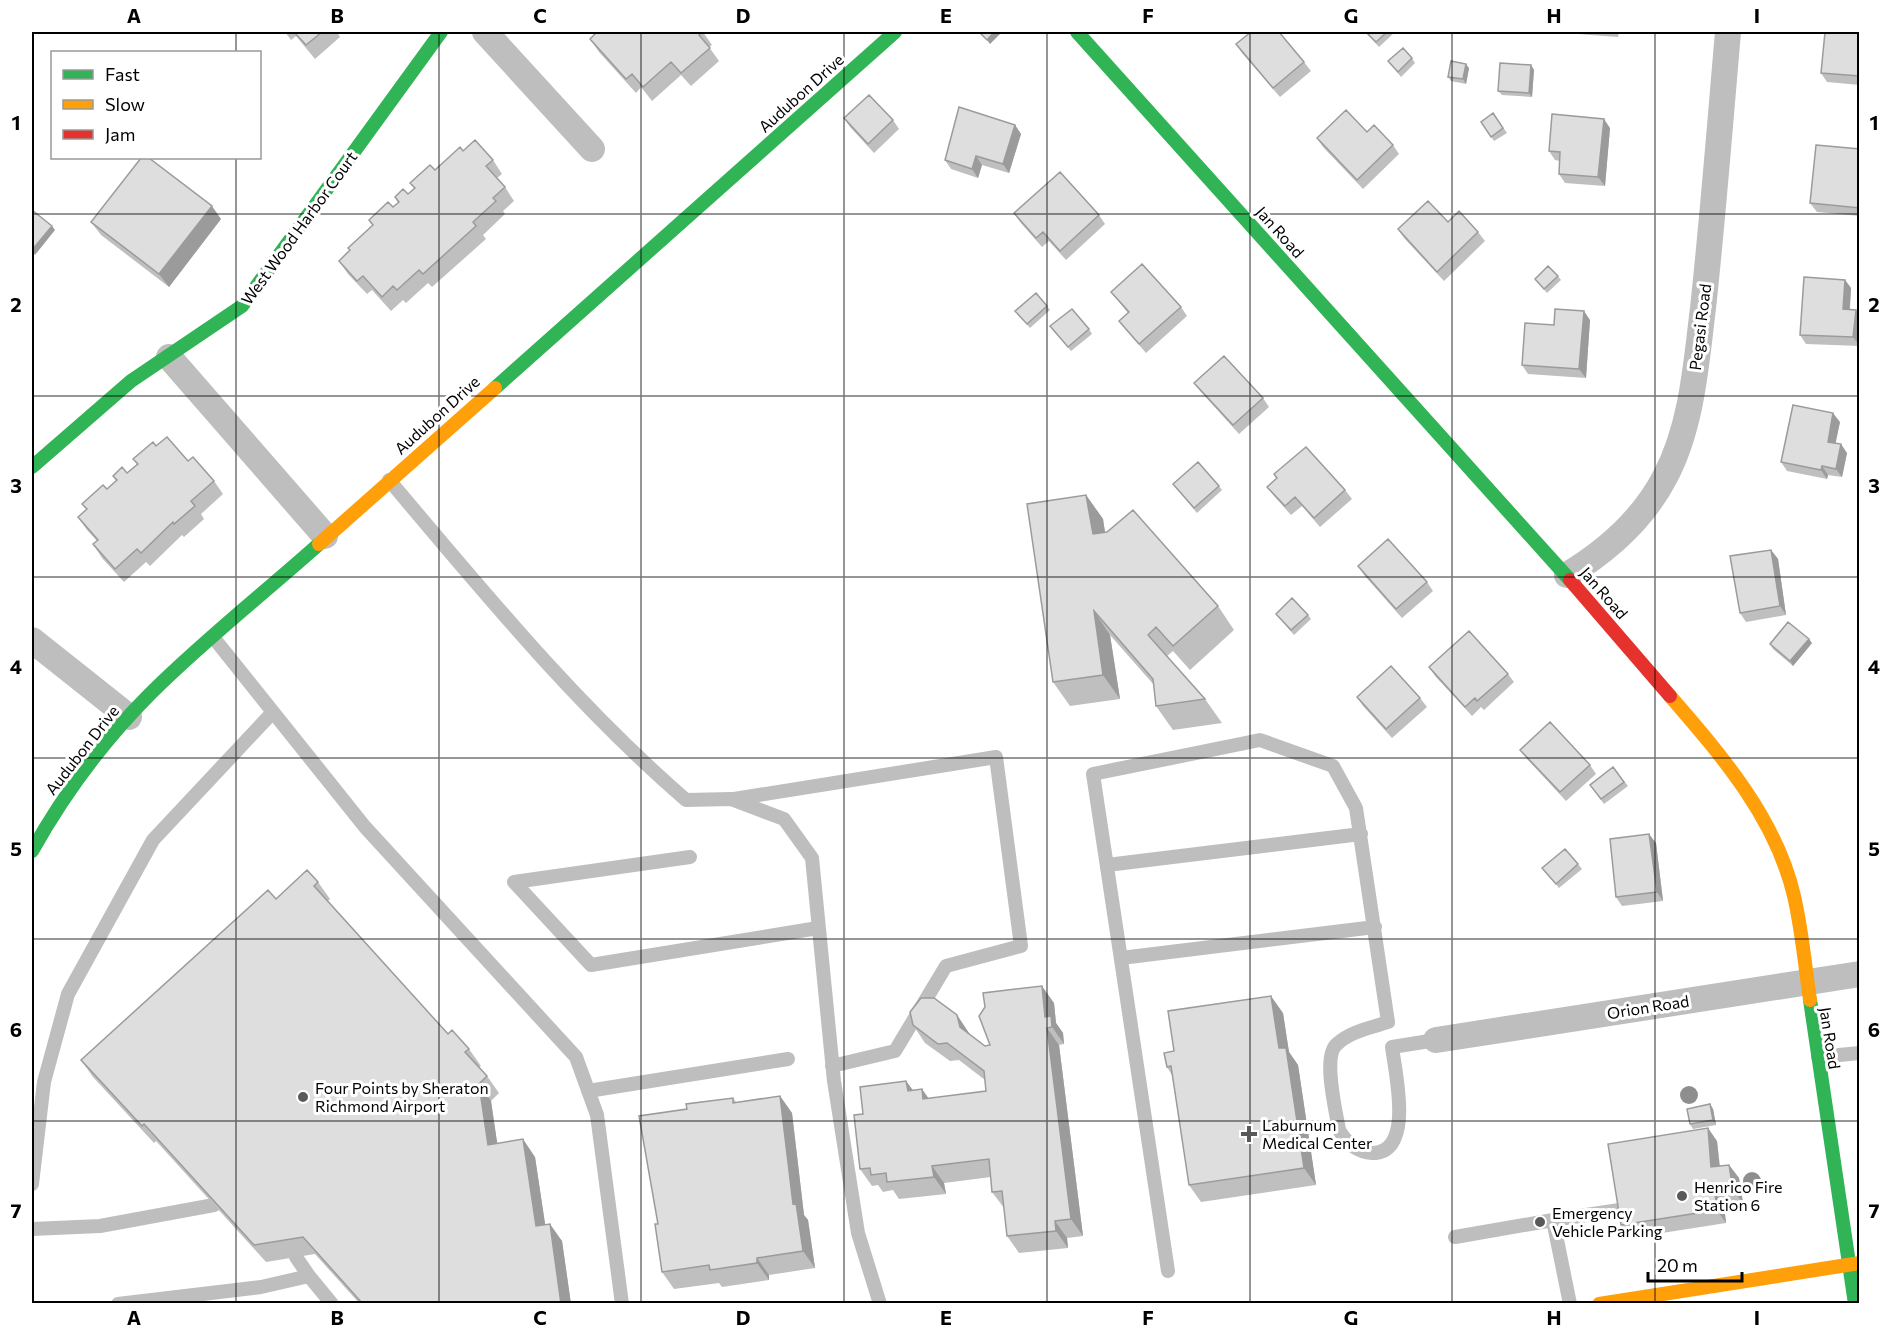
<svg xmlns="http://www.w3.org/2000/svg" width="1891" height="1335" viewBox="0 0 1891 1335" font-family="Commissioner,sans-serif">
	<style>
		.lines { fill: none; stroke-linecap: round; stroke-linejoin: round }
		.lane { stroke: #bebebe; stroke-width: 14 }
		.street { stroke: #bebebe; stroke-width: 26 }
		.fast { stroke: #30b455; stroke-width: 14 }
		.slow { stroke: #ff9f0a; stroke-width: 14 }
		.jam { stroke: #e5322d; stroke-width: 14 }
		.tree { fill: #8e8e8e }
		.wall { fill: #bfbfbf }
		.shaded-wall { fill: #9b9b9b }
		.building { fill: #dedede; stroke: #9b9b9b; stroke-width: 1.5 }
		.grid { fill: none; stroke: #000; stroke-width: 1.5; stroke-opacity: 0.55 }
		.poi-dot { fill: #595959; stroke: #fff; stroke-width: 2 }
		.labels { text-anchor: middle; stroke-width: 6; stroke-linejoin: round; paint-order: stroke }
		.street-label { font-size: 16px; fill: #000; stroke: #fff }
		.poi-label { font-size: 16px; fill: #000; stroke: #fff; text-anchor: start }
		.neatline { fill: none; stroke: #000; stroke-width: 2 }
		.grid-label { font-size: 20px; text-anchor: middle; font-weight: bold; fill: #000 }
	</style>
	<rect width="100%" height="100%" fill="#fff"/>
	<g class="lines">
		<path class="lane" d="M389,480C483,591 575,704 686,800L731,799L784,819L812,858L834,1081L858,1233L880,1304
			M213,637L365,827L576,1057L597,1115L622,1304
			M734,799L996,757L1021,946L946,966L895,1051L832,1066
			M690,857L514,882L591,965L818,928
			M1107,865L1361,834
			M1121,958L1375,927
			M1818,1057L1860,1053
			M588,1091L788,1059
			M32,1184L44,1082L68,994L153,840L273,712
			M32,1229L100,1226L214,1205
			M1455,1237L1553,1220
			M296,1257L309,1276
			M1168,1271L1093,774L1260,740L1333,766L1356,808L1388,1022C1371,1028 1351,1031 1337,1044C1322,1056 1336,1111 1339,1130C1346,1142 1357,1152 1372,1153C1415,1154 1395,1072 1392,1047L1436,1040
			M118,1304L261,1287L309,1276L332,1304
			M1570,1304L1553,1220L1626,1209"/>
		<path class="street" d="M485,32L592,149
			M169,357L325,536
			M1567,575C1607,551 1643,519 1665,477C1692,426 1696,365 1703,308C1713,216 1720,124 1728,32
			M32,640L129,717
			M1436,1040L1860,974"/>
		<path class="fast" d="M1077,32L1570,580
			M495,388L895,32
			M32,467L131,381L242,306L441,32
			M32,851C64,794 104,740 150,694C203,641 263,594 319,544
			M1810,1000L1855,1304"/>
		<path class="slow" d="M319,544L495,388
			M1670,696C1721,755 1776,818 1794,896C1802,930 1805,966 1810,1000
			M1599,1304L1860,1263"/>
		<path class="jam" d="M1570,580L1670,696"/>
	</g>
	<g class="tree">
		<circle cx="1689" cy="1095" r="9"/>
		<circle cx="1752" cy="1181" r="9"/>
	</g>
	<path class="wall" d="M285,32H338H337L340,37L315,59L296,36L291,40Z
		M592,32H703L712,45L709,47L719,61L691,86L681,75L652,101L641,87L636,93L599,52L590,39L594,35Z
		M1365,32H1395L1379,47Z
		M1577,32H1619L1618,37L1578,34Z
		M1860,32V85L1827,82L1821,73Z
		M1236,44L1304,62L1311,71L1280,97L1242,53Z
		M1412,58L1415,63L1401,77L1388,61Z
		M1531,65L1534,70L1532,97L1502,95L1498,91Z
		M1469,68L1466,84L1451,81L1448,77Z
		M1493,113L1507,133L1494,141L1481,122Z
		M844,118L893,120L899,129L874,153L850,127Z
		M1015,125L1021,134L1009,173L982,165L978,178L951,169L945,160Z
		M1610,128L1605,186L1565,183L1559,174L1560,161L1555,160L1549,151Z
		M1317,138L1393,145L1399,154L1363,189L1323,147Z
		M1860,149V216L1817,212L1810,203Z
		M463,151L493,160L502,174L497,178L505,187L514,201L503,211L505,214L483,235L486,239L432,287L428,283L406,303L403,300L391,311L372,290L367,294L348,274L339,261L350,250L373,225L369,220L393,207L398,203L395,197L408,194L414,188L410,183L435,170Z
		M1014,213L1099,215L1105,224L1066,260L1049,241L1042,247L1020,222Z
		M221,219L169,287L101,235L91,222Z
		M1448,222L1478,232L1485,241L1444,281L1404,238L1398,229Z
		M1558,276L1561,280L1547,293L1535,279Z
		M1845,280L1851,288L1850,309L1856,310L1860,315V346L1806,344L1800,335Z
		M1111,292L1181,307L1187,316L1146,353L1126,330L1119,321L1128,313Z
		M1047,306L1050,310L1030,328L1015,311Z
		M1590,320L1586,378L1528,374L1522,365L1554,325Z
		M1050,326L1089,329L1092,334L1071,351Z
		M1194,383L1263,398L1269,407L1239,434L1201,392Z
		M1840,422L1835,443L1847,453L1842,477L1828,475L1827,479L1787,471L1781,462Z
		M156,446L188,461L214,481L223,494L201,514L204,519L184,537L182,535L150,566L146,562L124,582L102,558L93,544L97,541L87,530L78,517L87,510L82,504L107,489L116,481L113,476L127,473L137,464L133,459Z
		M1173,484L1219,486L1222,490L1197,513Z
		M1267,487L1345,490L1352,499L1320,527L1302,506L1291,515L1274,496Z
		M1086,495L1103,519L1105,533L1218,606L1234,630L1190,670L1173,651L1167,656L1205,699L1222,723L1173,730L1156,706L1154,685L1110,635L1120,699L1070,706L1053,682Z
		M1771,550L1778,559L1786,615L1746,622L1740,613Z
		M1358,566L1427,582L1433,591L1402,618L1364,575Z
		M1276,614L1308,615L1311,619L1294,635Z
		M1812,643L1793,666L1773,649L1770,644Z
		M1429,667L1508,674L1514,682L1484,710L1481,707L1472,716L1435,676Z
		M1357,697L1420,698L1427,707L1392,738L1363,706Z
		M1520,750L1590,765L1596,774L1566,801L1527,759Z
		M1613,767L1628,786L1604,804L1590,785Z
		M1656,843L1663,901L1622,906L1616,897Z
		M1578,864L1582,869L1559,888L1542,868Z
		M318,882L330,899L328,901L448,1034L469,1049L481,1066L479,1067L487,1076L499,1093L491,1101L497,1143L535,1157L545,1225L562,1241L571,1304H360L315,1254L266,1262L156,1141L154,1143L93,1077L81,1060L276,899Z
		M1054,1003L1056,1023L1063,1033L1064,1044L1059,1045L1083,1236L1067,1238L1068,1248L1019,1253L1007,1236L1004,1208L992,1192L991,1177L944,1183L946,1194L899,1199L893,1190L883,1192L878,1185L872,1186L860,1169L863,1114L906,1081L913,1090L922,1089L928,1099L986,1091L985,1080L959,1060L950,1061L925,1043L913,1025L957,1015L970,1035L985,1046L990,1045Z
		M1283,1013L1289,1052L1298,1065L1316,1185L1201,1202L1189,1185L1172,1075L1167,1067Z
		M780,1096L792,1113L804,1215L808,1220L815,1268L769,1275V1280L722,1287L719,1283L674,1289L662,1272L658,1224L687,1109L733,1098L736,1102Z
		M1710,1104L1713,1109L1716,1125L1693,1129L1690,1124Z
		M1717,1141L1720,1166L1729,1165L1739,1178L1743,1203L1724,1206L1726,1223L1630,1238L1621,1225Z"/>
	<path class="shaded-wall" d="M994,32H1002L990,44L987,40Z
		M1466,64L1469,68L1466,84L1463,79Z
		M1531,65L1534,70L1532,97L1529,93Z
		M1604,119L1610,128L1605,186L1598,177Z
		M1015,125L1021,134L1009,173L1003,164Z
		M976,156L982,165L978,178L972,169Z
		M212,206L221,219L169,287L159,274Z
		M52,226L55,230L35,255L32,250Z
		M1845,280L1851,288L1849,318L1843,309Z
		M1856,310L1860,315V346L1853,337Z
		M1584,311L1590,320L1586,378L1579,369Z
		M1833,413L1840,422L1834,451L1828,442Z
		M1841,444L1847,453L1842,477L1836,469Z
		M1822,466L1828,475L1827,479L1821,470Z
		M1086,495L1103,519L1109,558L1093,534Z
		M1771,550L1778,559L1786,615L1780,606Z
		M1094,611L1110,635L1120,699L1103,675Z
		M1809,639L1812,643L1793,666L1790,661Z
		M1649,834L1656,843L1663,901L1657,892Z
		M1042,986L1054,1003L1056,1023L1063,1033L1064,1044L1045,1017Z
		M1271,996L1283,1013L1289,1052L1298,1065L1316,1185L1304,1168L1279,1048Z
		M957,1015L969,1033L972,1044L960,1027Z
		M1047,1028L1059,1045L1083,1236L1071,1219Z
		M906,1081L918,1098L908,1091Z
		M479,1084L491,1101L500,1162L488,1145Z
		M922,1089L934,1106L923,1099Z
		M780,1096L792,1113L804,1215L808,1220L815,1268L803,1251L793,1204Z
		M1710,1104L1713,1109L1716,1125L1713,1120Z
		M1708,1128L1717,1141L1721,1181L1711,1167Z
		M523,1139L535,1157L548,1243L536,1226Z
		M1729,1165L1739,1178L1743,1203L1733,1190Z
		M932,1166L944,1183L946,1194L934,1177Z
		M1715,1193L1724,1206L1726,1223L1717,1210Z
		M1055,1221L1067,1238L1068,1248L1056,1231Z
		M550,1224L562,1241L571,1304H561Z
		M757,1258L769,1275V1280L757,1263Z"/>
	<path class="building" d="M294,32H322L306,45Z
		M594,32H703L699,35L710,48L681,73L671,62L643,87L632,74L626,79L590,39L596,33Z
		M979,32H994L987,40Z
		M1251,32H1279L1304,62L1273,88L1236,44Z
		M1366,32H1387L1376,42Z
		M1825,32H1860V76L1821,73Z
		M1403,48L1412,58L1398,72L1388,61Z
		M1451,61L1466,64L1463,79L1448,77Z
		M1500,63L1531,65L1529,93L1498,91Z
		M869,95L893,120L868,144L844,118Z
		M959,107L1015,125L1003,164L976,156L972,169L945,160Z
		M1346,110L1367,132L1374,125L1393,145L1357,180L1317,138Z
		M1493,113L1503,128L1491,137L1481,122Z
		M1552,114L1604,119L1598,177L1559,174L1560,152L1549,151Z
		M475,140L493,160L486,166L505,187L493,198L496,201L473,222L476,226L423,274L419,270L397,290L393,286L382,297L363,276L357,281L339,261L350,250L348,248L373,225L369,220L388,202L393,207L399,202L395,197L403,189L408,194L415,188L410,183L430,165L435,170L460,147L463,151Z
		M1816,145L1860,149V208L1810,203Z
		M141,158H149L212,206L159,274L91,222Z
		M1060,172L1099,215L1060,251L1043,232L1036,238L1014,213Z
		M1428,201L1448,222L1459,211L1478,232L1437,272L1398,229Z
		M32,210L52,226L32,250Z
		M1142,264L1181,307L1139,344L1119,321L1129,312L1111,292Z
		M1548,266L1558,276L1544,289L1535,279Z
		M1804,277L1845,280L1843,309L1856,310L1853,337L1800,335Z
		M1036,293L1047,306L1027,324L1015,311Z
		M1072,309L1089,329L1068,347L1050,326Z
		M1555,309L1584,311L1579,369L1522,365L1525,323L1554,325Z
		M1224,356L1263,398L1233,425L1194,383Z
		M1793,405L1833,413L1828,442L1841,444L1836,469L1822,466L1821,470L1781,462Z
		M167,437L188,461L193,457L214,481L191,501L195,506L174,524L173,522L141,553L137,549L115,569L93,544L98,540L78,517L87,509L82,504L103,485L107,489L117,480L113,476L122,467L127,473L138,464L133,459L153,442L156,446Z
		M1306,447L1345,490L1314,518L1295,497L1285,506L1267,487L1277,478L1274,474Z
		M1198,462L1219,486L1194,508L1173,484Z
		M1086,495L1093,534L1107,532L1133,510L1218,606L1173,646L1156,627L1148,635L1205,699L1156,706L1153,679L1094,611L1103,675L1053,682L1027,504Z
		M1388,539L1427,582L1396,609L1358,566Z
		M1771,550L1780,606L1740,613L1730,556Z
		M1292,598L1308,615L1291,630L1276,614Z
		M1788,622L1809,639L1790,661L1770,644Z
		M1469,631L1508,674L1477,701L1475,698L1465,707L1429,667Z
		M1391,666L1420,698L1386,729L1357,697Z
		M1550,722L1590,765L1560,792L1520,750Z
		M1613,767L1624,782L1601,799L1590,785Z
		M1649,834L1657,892L1616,897L1610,839Z
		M1565,849L1578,864L1556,884L1542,868Z
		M307,870L318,882L314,886L448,1034L452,1030L469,1049L465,1052L487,1076L479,1084L488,1145L523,1139L536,1226L550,1224L561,1304H363L303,1237L254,1245L144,1124L142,1126L81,1060L268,890L276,899Z
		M1042,986L1045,1017L1051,1016L1052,1027L1047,1028L1071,1219L1055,1221L1056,1231L1007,1236L1002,1191L992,1192L989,1159L932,1166L934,1177L887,1182L886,1173L871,1175L870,1168L860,1169L854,1115L863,1114L860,1087L906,1081L908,1091L922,1089L923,1099L986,1091L984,1071L947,1043L938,1044L913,1025L910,1012L921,998H934L957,1015L960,1027L985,1046L990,1045L979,1016L985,1007L983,993Z
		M1271,996L1279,1048H1286L1304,1168L1189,1185L1171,1066L1167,1067L1164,1053L1174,1051L1168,1011Z
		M780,1096L793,1204L796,1203L803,1251L757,1258V1263L710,1270L709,1265L662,1272L655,1224H658L639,1116L687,1109L686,1104L733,1098V1103Z
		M1710,1104L1713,1120L1690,1124L1687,1109Z
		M1708,1128L1711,1167L1729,1165L1733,1190L1715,1193L1717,1210L1621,1225L1608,1144Z"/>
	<path class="grid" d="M236,32V52M439,32V1304M641,32V1304M844,32V1304M1047,32V1304M1250,32V1304M1452,32V1304M1655,32V1304M236,158V1304M32,214H1860M32,396H1860M32,577H1860M32,758H1860M32,939H1860M32,1121H1860"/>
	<g class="poi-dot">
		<circle cx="303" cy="1097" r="6"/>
		<path d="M1246 1125h6v6h6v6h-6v6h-6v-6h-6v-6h6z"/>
		<circle cx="1682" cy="1196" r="6"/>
		<circle cx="1540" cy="1222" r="6"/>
	</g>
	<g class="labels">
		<g class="street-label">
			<text transform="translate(801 93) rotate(-42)" y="6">Audubon Drive</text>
			<text transform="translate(299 228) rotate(-54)" y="6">West Wood Harbor Court</text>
			<text transform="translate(1280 232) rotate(48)" y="6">Jan Road</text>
			<text transform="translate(1700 327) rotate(-83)" y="6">Pegasi Road</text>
			<text transform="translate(437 415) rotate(-42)" y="6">Audubon Drive</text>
			<text transform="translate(1604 593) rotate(49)" y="6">Jan Road</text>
			<text transform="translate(82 750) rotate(-52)" y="6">Audubon Drive</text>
			<text transform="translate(1648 1007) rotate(-9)" y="6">Orion Road</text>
			<text transform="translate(1830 1038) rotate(81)" y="6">Jan Road</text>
		</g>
		<g class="poi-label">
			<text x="315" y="1094">Four Points by Sheraton<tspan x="315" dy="18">Richmond Airport</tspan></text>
			<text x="1262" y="1131">Laburnum<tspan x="1262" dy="18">Medical Center</tspan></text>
			<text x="1694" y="1193">Henrico Fire<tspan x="1694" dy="18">Station 6</tspan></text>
			<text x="1552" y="1219">Emergency<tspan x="1552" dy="18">Vehicle Parking</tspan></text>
		</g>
	</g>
	<rect width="1891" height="1335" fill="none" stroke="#ffffff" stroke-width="66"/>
	<rect x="51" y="51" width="210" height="108" fill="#ffffff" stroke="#999999" stroke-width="1.5"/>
	<rect x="63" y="70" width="30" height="9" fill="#30b455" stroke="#999999" stroke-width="1.5"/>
	<text x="105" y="81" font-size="18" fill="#000000">Fast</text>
	<rect x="63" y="100" width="30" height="9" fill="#ff9f0a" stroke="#999999" stroke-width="1.5"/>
	<text x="105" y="111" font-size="18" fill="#000000">Slow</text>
	<rect x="63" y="130" width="30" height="9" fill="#e5322d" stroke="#999999" stroke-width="1.5"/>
	<text x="105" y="141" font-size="18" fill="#000000">Jam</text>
	<path d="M1648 1272v9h94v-9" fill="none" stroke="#000000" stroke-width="3"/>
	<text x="1657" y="1272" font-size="18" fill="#000000" stroke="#ffffff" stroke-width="4.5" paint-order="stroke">20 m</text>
	<rect x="33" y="33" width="1825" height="1269" class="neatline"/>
	<g class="grid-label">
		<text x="134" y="23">A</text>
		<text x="337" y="23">B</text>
		<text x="540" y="23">C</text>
		<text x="743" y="23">D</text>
		<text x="946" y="23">E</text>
		<text x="1148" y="23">F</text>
		<text x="1351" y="23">G</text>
		<text x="1554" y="23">H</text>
		<text x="1757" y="23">I</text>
		<text x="16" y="130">1</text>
		<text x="1874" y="130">1</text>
		<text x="16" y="312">2</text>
		<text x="1874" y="312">2</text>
		<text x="16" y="493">3</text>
		<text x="1874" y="493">3</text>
		<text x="16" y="674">4</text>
		<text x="1874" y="674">4</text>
		<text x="16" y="856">5</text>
		<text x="1874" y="856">5</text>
		<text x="16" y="1037">6</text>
		<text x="1874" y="1037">6</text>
		<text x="16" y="1218">7</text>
		<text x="1874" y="1218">7</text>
		<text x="134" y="1325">A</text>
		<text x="337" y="1325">B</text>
		<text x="540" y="1325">C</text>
		<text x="743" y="1325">D</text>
		<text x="946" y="1325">E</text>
		<text x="1148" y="1325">F</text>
		<text x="1351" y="1325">G</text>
		<text x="1554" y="1325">H</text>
		<text x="1757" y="1325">I</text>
	</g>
</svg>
